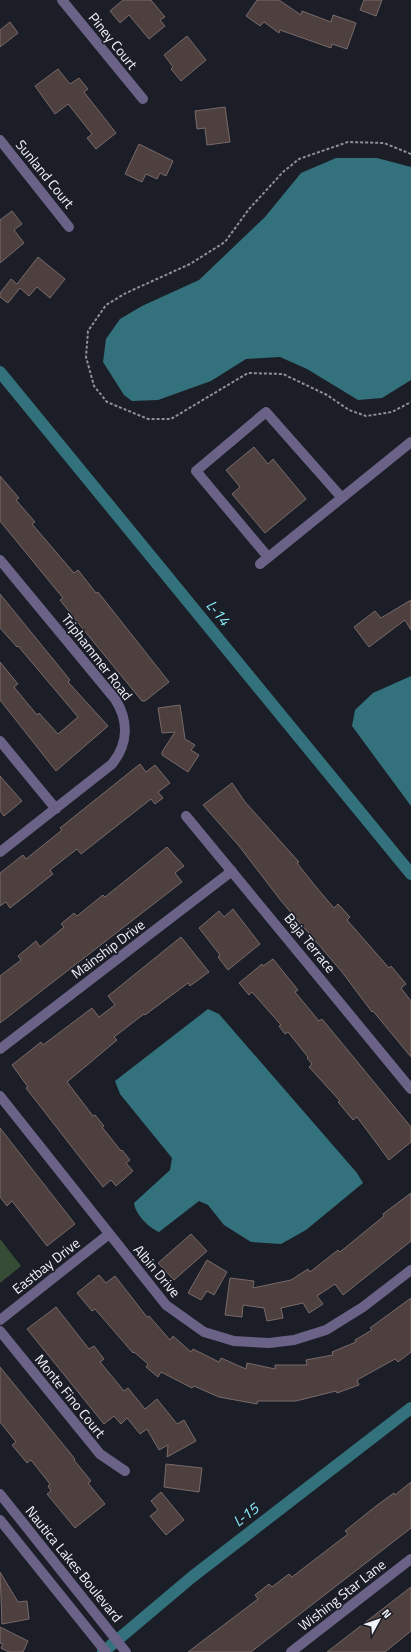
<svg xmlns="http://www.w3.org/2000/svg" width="411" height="1652" viewBox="0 0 411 1652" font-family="'Titillium Web',sans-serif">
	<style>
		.green { fill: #364c35 }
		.water { fill: #33727c }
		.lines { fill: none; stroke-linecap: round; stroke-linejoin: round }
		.canal { stroke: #33727c; stroke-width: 12 }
		.building { fill: #4d403f; stroke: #786a69 }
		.path { stroke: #8f9199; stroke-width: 2; stroke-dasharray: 3 2; stroke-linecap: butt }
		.minor { stroke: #6b6387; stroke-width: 10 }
		.labels { text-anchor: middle; stroke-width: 3.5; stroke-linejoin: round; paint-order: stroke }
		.street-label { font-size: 14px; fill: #f1f3f9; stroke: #1b1e27 }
		.water-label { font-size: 15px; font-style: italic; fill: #8beffe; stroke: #1b1e27 }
	</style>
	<rect width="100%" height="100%" fill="#1b1e27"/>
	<path class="green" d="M0,1239L21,1266L0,1283Z"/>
	<path class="water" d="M336,158H377L411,167V380L382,398L358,400L307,369L280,357L246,359L211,381L158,400L132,401L124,395L103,362L106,339L120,319L142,306L199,280L265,217L301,173Z
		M411,676V806L352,726L355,710L373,693Z
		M208,1009L219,1014L357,1173L363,1183L306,1230L281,1244L251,1242L224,1225L208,1205L199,1201L159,1232C149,1228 135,1214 134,1203L170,1170L172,1158L120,1094L115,1081Z"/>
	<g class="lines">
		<path class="canal" d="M0,372L411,874
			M103,1652L192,1577L411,1408"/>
	</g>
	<path class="building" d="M123,0H151L165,17L160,20L165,26L149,39L129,15L120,23L110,11Z
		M257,0H279L301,15L302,11L331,22L333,15L356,23L347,49L332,44L331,48L280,30L279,33L264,22L260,26L246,16Z
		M364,0H382L376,16L360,10Z
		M10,22L18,33L0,47V30Z
		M187,36L206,60L181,81L171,69L173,67L164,55Z
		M58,69L70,84L79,78L88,89L84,92L116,133L96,149L87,138L92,134L68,104L55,114L35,86Z
		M225,107L230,142L207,145L205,128L197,129L195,111Z
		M139,144L173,161L166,176L160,173L157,179L146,174L142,182L125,174Z
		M12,211L22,224L14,230L24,243L0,263V220Z
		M38,257L65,279L50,298L37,287L29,296L20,288L8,303L0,297V293L11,279L17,284Z
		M254,447L268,464L273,459L306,499L265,533L232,494L240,487L226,470Z
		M0,476L19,498L16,500L35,522L32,524L74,573L78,570L96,593L98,592L169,682L145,701H142L87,634L60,600L63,598L0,521Z
		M0,594L70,680L68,682L108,726L56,771L0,700V662L18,684L14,687L37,715L39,713L58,734L78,717L18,646L17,647L0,628Z
		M411,600V630L405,620L369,647L354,627L375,611L381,618Z
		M180,705L185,739L195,745L191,750L199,755L188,772L162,755V752L175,732L162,733L158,708Z
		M140,764L146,772L155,765L170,783L158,792L163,798L155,804L151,799L81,854L77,849L50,870L53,874L10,908L6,902L0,906V873L23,855L26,859L62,830L60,828Z
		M0,776L22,801L4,816L0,811Z
		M232,783L245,802L299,862L297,863L316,887L334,908L338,904L350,917L347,920L389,968L391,966L406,984L401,988L411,1001V1057L373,1011L372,1012L342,972L282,902L239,846L203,805Z
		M167,847L184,866L175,873L182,882L0,1023V976L21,960L18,956L36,941L40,947L64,927L61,924L74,913L77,916L103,895L105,897Z
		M233,909L260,944L228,970L218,957L220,955L199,928L219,911L224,917Z
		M181,937L209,972L190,986L188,983L145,1015L144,1014L114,1037L117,1040L67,1082L93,1116L95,1115L104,1126L102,1127L121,1151L122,1150L130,1160L126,1163L133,1171L116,1186L111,1180L103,1187L26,1088L28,1087L12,1065L41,1042L43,1045L92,1008L99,1017L115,1005L108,996Z
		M273,959L298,990L295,992L319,1021L322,1019L411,1127V1142L389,1160L357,1117L353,1120L338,1102L340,1101L309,1067L312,1064L307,1058L308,1057L288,1032L285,1034L279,1026L281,1025L252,992L249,995L239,983L262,964L263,966Z
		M0,1128L75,1224L47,1246L12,1201L7,1206L0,1197Z
		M411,1193V1241L343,1295L335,1284L317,1296L323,1304L309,1313L303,1303L281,1308L283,1318L267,1321L264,1308L243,1305L242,1317L225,1315L230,1278L254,1281L253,1288L291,1280L308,1269L310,1272L338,1250L340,1252L384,1216L383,1214Z
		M191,1234L207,1251L174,1280L158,1263Z
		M207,1260L227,1272L214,1295L207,1291L201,1300L188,1293Z
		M99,1275L106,1283L115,1276L147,1317L149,1316L170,1340L173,1336L191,1352L193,1349L219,1362L221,1358L246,1369L247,1363L275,1369V1365H307L306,1360L333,1355L332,1352L356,1342L355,1340L372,1330L370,1328L411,1298V1352L398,1362L395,1359L357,1380L359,1385L337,1393L336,1391L296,1401H258L257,1404L219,1397L194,1386L192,1388L161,1372L158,1377L146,1367L148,1364L134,1352L133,1353L95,1309L92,1311L77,1293Z
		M56,1307L89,1349L94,1346L104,1359L100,1362L124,1391L128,1388L145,1409L157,1399L177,1424L184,1420L196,1441L167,1457L168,1445L159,1450L147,1429L140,1434L127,1418L121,1424L114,1416L104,1424L27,1329Z
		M0,1367L75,1459L74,1460L91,1481L88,1483L105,1504L75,1528L47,1494L51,1491L48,1486L50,1484L31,1460L27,1463L12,1445L16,1442L0,1422Z
		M166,1464L202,1468L199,1492L164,1487Z
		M411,1482V1528L251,1652H188L258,1599L255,1595L269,1584L272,1587L289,1574L292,1577L348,1534L345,1531L376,1506L394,1493L395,1495Z
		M161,1492L184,1520L166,1535L150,1516L158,1510L151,1501Z
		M0,1572L18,1602L27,1601L29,1619L2,1624Z
		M411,1587V1631L385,1652H327Z
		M0,1627L28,1641L23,1652H9L1,1648L3,1644L0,1643Z"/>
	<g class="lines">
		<path class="path" d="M411,154L384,143L348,142L299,159L283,172L249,209L225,242L190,264L126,293L106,305L88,331L86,357L94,386L107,402L148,419H171L248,373L283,374L327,395L349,410L366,416L392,412L411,402"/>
		<path class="minor" d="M62,0L143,99
			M0,140L69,227
			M268,557L196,471L266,412L342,498
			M0,560L115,699C129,721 128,744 112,764L0,852
			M260,564L411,442
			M0,741L56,809
			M186,816L411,1089
			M0,1049L232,871
			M0,1096L166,1305L204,1332L234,1341L269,1343L294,1340L326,1330L363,1307L411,1270
			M0,1320L109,1234
			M0,1331L100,1454L125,1471
			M0,1494L126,1652
			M0,1520L106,1652
			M291,1652L411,1559"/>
	</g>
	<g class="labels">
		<g class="street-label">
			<text transform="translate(113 41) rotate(51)" y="5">Piney Court</text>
			<text transform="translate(45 174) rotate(51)" y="5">Sunland Court</text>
			<text transform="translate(97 657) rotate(52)" y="5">Triphammer Road</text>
			<text transform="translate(310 943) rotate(51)" y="5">Baja Terrace</text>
			<text transform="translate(108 949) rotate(-37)" y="5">Mainship Drive</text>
			<text transform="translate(46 1266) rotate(-38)" y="5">Eastbay Drive</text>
			<text transform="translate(157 1271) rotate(50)" y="5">Albin Drive</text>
			<text transform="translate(70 1396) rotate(51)" y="5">Monte Fino Court</text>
			<text transform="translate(74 1564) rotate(51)" y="5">Nautica Lakes Boulevard</text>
			<text transform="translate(342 1595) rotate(-38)" y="5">Wishing Star Lane</text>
		</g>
		<g class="water-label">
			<text transform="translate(218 613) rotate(51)" y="5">L-14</text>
			<text transform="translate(246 1515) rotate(-38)" y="5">L-15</text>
		</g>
	</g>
	<g transform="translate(379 1620) rotate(50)" stroke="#1b1e27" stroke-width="3" paint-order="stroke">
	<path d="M0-3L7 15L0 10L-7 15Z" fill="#f1f3f9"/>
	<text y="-6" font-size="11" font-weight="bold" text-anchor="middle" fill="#f1f3f9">N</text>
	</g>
</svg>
